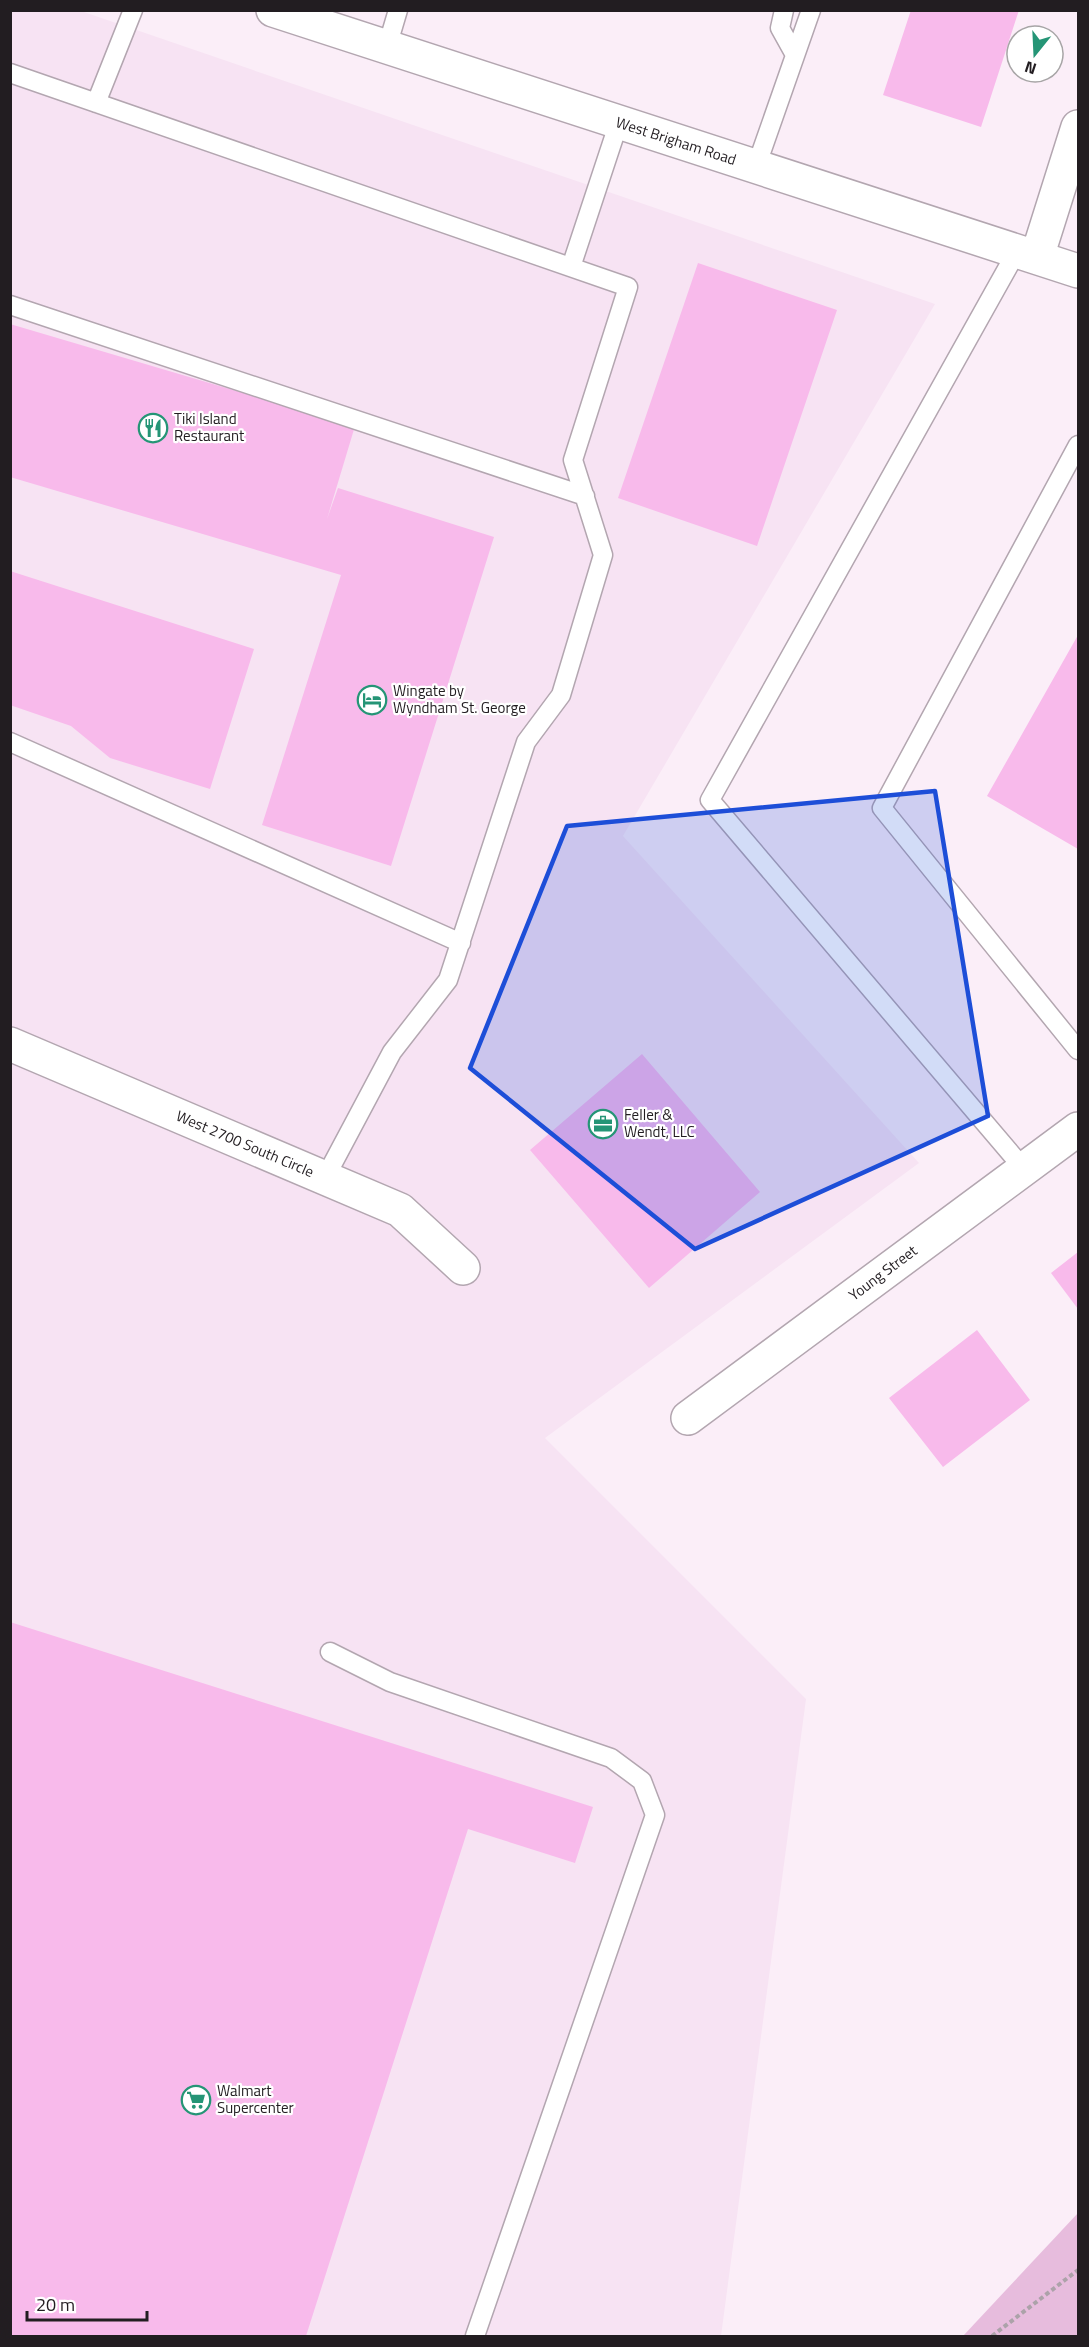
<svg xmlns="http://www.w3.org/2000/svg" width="1089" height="2347" viewBox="0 0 1089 2347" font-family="'Titillium Web',sans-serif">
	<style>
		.built { fill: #f7e3f3 }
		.green { fill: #e7bcdd }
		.building { fill: #f8baeb }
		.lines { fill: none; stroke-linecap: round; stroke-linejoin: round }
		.service-casing { stroke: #b3a6b0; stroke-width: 21 }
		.minor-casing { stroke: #b3a6b0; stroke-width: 36 }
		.path { stroke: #aca2a9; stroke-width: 4; stroke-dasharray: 4.5 3; stroke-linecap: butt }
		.service { stroke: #fff; stroke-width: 18 }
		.minor { stroke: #fff; stroke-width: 33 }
		.marked { fill: #1d4ed8; fill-opacity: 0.2; stroke: #1d4ed8; stroke-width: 4.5; stroke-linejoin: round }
		.labels { text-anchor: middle; stroke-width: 4.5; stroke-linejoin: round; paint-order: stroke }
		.street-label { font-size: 15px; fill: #221d21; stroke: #fff }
		.poi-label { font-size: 15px; fill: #221d21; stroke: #fff; text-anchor: start }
	</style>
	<rect width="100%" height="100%" fill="#fbeef8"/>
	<path class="built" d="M78,10L935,304L623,836L919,1163L545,1438L806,1699L721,2336H11L10,11Z"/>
	<path class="green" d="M1078,2213V2336H963Z"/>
	<path class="building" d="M911,10H1019L981,127L883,95Z
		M698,263L837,310L757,546L618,498Z
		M10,324L355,426L327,519L338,488L494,537L391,866L262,825L341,575L10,477Z
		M10,571L254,649L210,789L110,758L71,726L10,705Z
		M1078,635V849L987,796Z
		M642,1054L760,1192L649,1288L530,1150Z
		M1078,1252V1309L1051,1273Z
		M977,1330L1030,1400L943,1467L889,1398Z
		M10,1622L593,1807L575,1863L468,1829L306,2336H10Z"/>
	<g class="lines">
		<g class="service-casing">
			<path id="service" d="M784,10L780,28L795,55
				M387,47L398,10
				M10,73L628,287L573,460L603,555L561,695L526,742L448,980L392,1052L325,1178
				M96,103L133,10
				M756,167L811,10
				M1017,251L710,800L1024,1169
				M571,267L619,122
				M10,305L585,496
				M1078,445L882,808L1078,1050
				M10,742L461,943
				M330,1652L390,1682L611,1758L642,1781L655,1815L475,2336"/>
		</g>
		<g class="minor-casing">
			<path id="minor" d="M273,10L1078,271
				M1037,257L1078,127
				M10,1044L400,1210L463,1268
				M688,1418L1078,1129"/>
		</g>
		<path class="path" d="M992,2336L1078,2270"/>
		<use href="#service" class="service"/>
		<use href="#minor" class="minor"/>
	</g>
	<path class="marked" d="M935,791L988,1116L695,1249L470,1068L567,826Z"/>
	<defs>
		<g id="restaurant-ring" transform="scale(1.5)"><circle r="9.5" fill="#fff" stroke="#259576" stroke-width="1.5"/><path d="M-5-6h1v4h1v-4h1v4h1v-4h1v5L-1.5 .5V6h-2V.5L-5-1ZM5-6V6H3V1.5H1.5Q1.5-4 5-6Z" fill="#259576"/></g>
		<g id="hotel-ring" transform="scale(1.5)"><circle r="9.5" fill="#fff" stroke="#259576" stroke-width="1.5"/><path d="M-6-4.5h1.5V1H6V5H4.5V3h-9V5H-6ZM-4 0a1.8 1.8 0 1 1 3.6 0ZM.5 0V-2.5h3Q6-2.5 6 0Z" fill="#259576"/></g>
		<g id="office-ring" transform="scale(1.5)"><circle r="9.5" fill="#fff" stroke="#259576" stroke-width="1.5"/><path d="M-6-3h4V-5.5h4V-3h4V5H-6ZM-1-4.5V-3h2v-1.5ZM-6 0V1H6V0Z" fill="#259576"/></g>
		<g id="supermarket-ring" transform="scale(1.5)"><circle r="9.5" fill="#fff" stroke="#259576" stroke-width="1.5"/><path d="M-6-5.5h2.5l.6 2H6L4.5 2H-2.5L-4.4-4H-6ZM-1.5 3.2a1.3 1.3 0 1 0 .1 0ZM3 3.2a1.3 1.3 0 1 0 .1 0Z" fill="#259576"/></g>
	</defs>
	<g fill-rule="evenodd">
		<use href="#restaurant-ring" x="153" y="428"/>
		<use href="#hotel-ring" x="372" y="700"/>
		<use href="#office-ring" x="603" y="1124"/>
		<use href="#supermarket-ring" x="196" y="2100"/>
	</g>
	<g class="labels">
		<g class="street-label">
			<text transform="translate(676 141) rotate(18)" y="5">West Brigham Road</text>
			<text transform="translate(245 1144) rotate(23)" y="5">West 2700 South Circle</text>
			<text transform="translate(883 1273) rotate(-37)" y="5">Young Street</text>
		</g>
		<g class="poi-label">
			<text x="174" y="424">Tiki Island<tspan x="174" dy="17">Restaurant</tspan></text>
			<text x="393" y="696">Wingate by<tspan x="393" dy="17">Wyndham St. George</tspan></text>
			<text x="624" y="1120">Feller &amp;<tspan x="624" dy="17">Wendt, LLC</tspan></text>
			<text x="217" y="2096">Walmart<tspan x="217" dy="17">Supercenter</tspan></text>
		</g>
	</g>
	<rect width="1089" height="2347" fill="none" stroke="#221d21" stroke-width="24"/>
	<g transform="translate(1035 54) rotate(198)"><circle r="28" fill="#ffffff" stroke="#a7a5a6" stroke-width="1.5"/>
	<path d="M0-4.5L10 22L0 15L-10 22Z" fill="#259576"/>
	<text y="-9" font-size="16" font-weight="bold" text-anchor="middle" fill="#221d21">N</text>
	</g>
	<path d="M27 2311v9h120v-9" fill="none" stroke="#221d21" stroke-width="3"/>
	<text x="36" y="2311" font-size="18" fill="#221d21" stroke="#ffffff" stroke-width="4.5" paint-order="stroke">20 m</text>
</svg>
